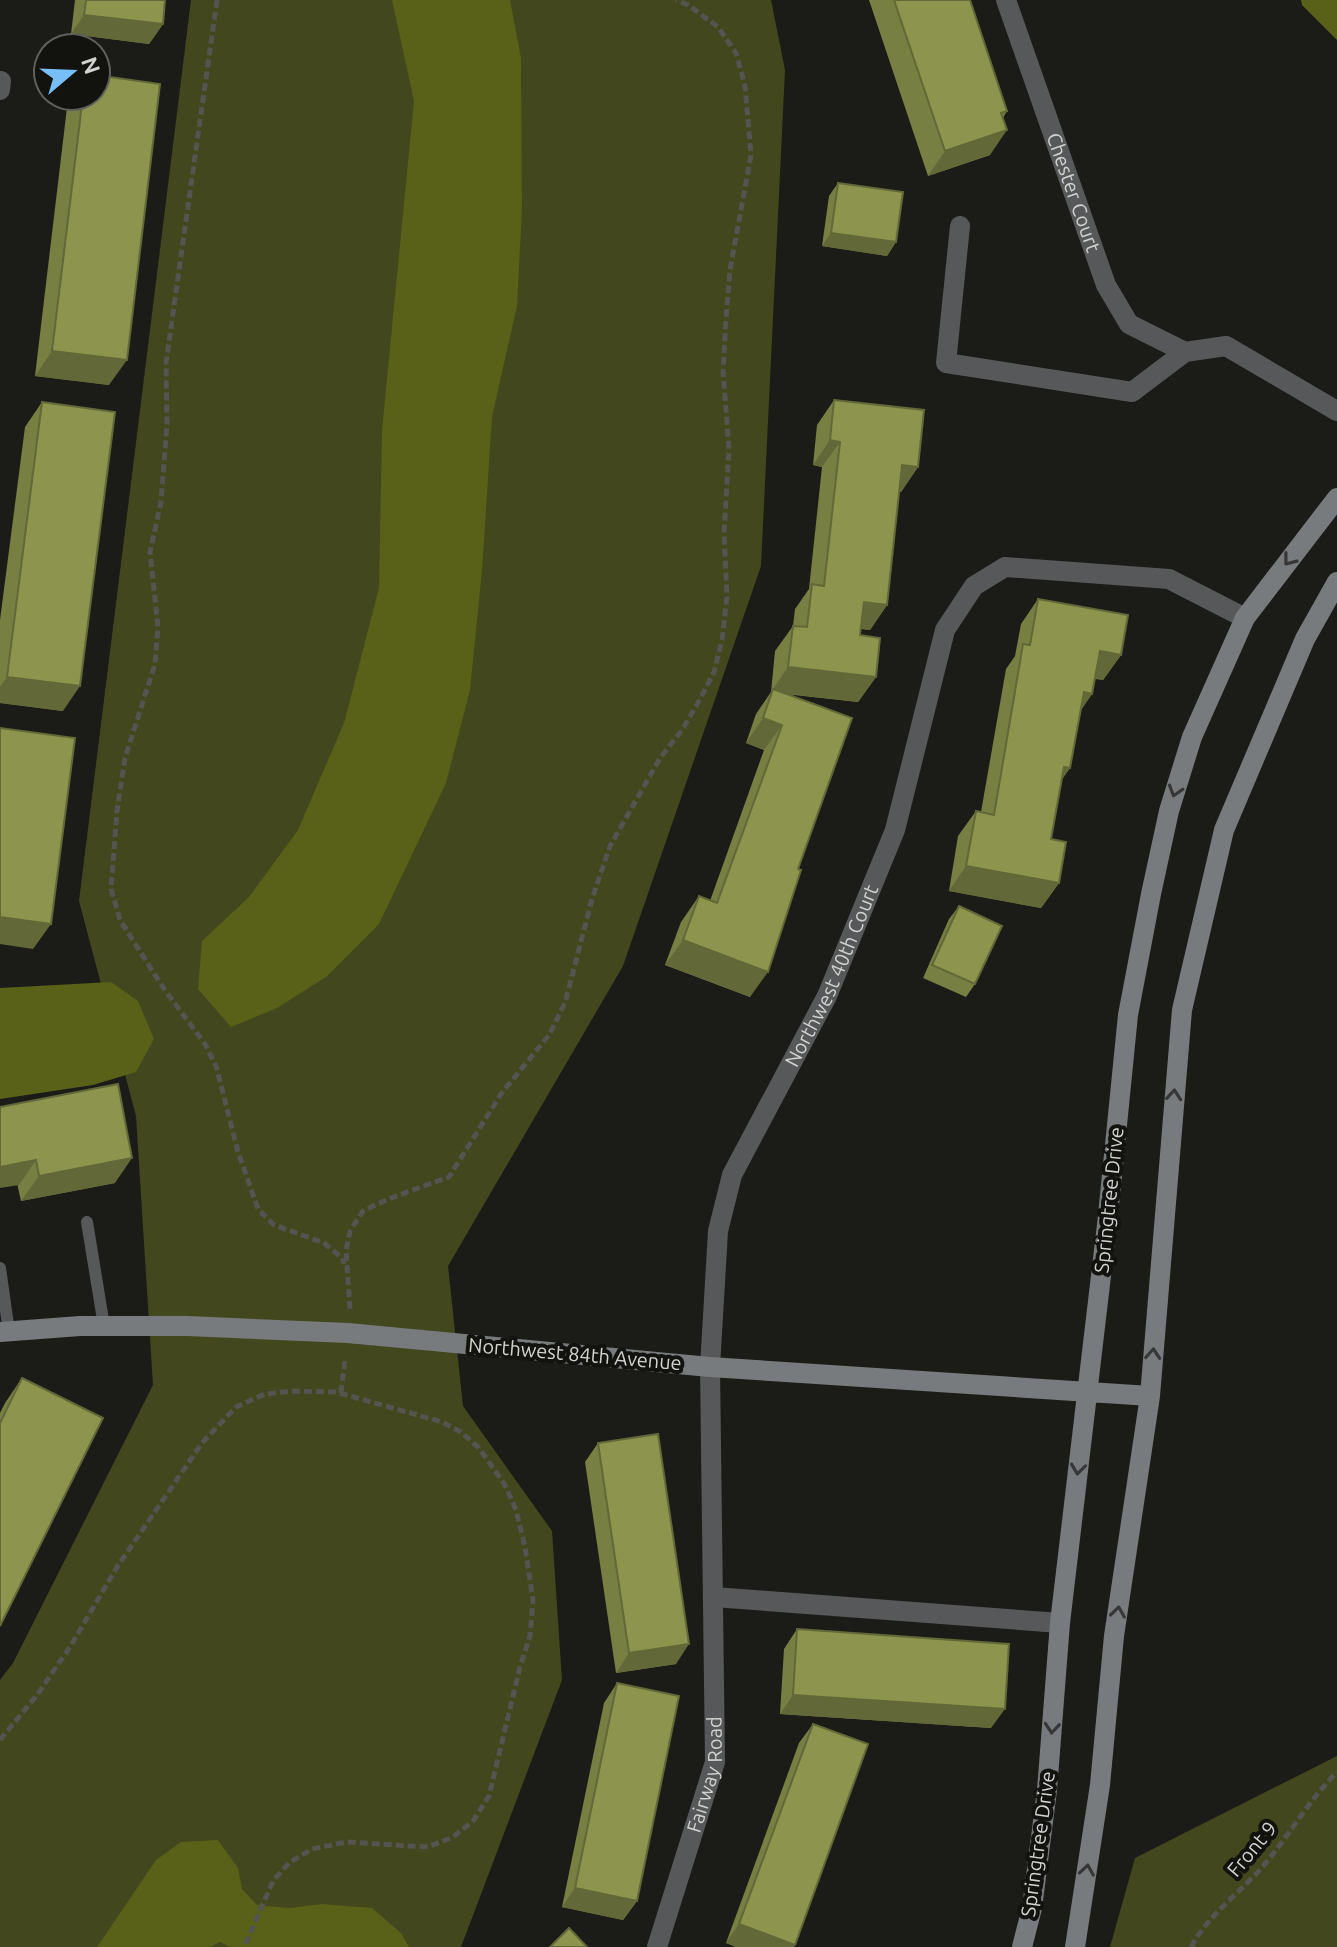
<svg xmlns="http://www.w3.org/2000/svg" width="1337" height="1947" viewBox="0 0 1337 1947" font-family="Ubuntu,sans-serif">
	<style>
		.green { fill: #42471d }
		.water { fill: #596017 }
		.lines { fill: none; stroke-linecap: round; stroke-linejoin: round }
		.path { stroke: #545551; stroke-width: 5; stroke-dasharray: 8 4; stroke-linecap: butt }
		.lane { stroke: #57585a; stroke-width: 12 }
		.street { stroke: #57585a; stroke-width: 20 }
		.secondary { stroke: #787b7e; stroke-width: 20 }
		.wall { fill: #787f43 }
		.shaded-wall { fill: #626837 }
		.building { fill: #8c944e; stroke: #626837; stroke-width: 2 }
		.oneway { stroke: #363736 }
		.labels { text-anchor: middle; stroke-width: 8; stroke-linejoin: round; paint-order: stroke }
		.street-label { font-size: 20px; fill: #d2d3d0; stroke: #12130f }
	</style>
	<rect width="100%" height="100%" fill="#1b1c18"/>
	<path class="green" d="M191,0H771L785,70L761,566L623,966L448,1266L463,1406L552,1531L562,1680L461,1947H0V1680L13,1663L153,1385L136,1116L79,901Z
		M1337,1756V1947H1110L1135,1858Z"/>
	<path class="water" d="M392,0H510L521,58L522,209L517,306L492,417L482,571L470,690L446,783L379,924L326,977L277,1008L231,1027L198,989L202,941L249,897L298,830L344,723L379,588L382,430L414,101Z
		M1301,0H1337V40L1302,5Z
		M111,982L138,1001L154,1039L136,1072L93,1085L0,1099V988Z
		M218,1840L238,1868L242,1889L257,1905L290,1908L322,1904L372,1908L401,1933L409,1947H230L220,1942L210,1947H97L156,1860L181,1842Z"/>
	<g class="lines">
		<path class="path" d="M217,0L166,363L167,425L161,502L150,552L158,627L155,664L125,758L117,811L111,889L120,920L164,989L205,1044L216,1066L238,1152L258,1209L274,1225L324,1243L342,1258L344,1264
			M350,1309L346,1251L350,1231L363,1211L388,1199L449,1177L501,1094L549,1035L565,1003L592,899L610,846L660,758L682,730L699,701L714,672L722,640L727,597L724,534L729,449L723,371L726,319L730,270L751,155L745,86L736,53L718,27L688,5L676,0
			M341,1393L345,1359
			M0,1740L37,1695L70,1647L117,1567L202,1443L236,1407L265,1394L292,1391L336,1392L442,1422L461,1432L479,1448L505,1485L516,1510L525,1547L533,1600L530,1636L520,1667L489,1796L473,1821L453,1837L428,1847L346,1842L312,1849L289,1863L273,1881L244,1947
			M1191,1947C1209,1914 1241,1892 1265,1864C1290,1834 1309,1800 1337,1772"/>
		<path class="lane" d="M87,1222L104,1326
			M0,1268L9,1332"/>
		<g class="street">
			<path id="s1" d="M1006,0L1106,285L1129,324L1185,352"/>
			<path d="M0,90L1,81"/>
			<path d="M960,226L946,363L1132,392L1185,352L1226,346L1337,411"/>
			<path d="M714,1597L1060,1623"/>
			<path id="s2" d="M657,1947L715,1762L710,1367L718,1231L732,1175L827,996L895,830L945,630L974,586L1005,567L1169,579L1245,618"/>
		</g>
		<path class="secondary" d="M0,1332L80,1326H188L348,1333L710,1367L1150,1396
			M1022,1947L1032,1908L1047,1790L1060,1623L1107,1225L1128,1015L1151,894L1169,811L1192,737L1245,618L1337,498
			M1075,1947L1100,1785L1114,1636L1150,1396L1182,1010L1224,830L1305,639L1337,582"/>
	</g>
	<path class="wall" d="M75,0H165L163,24L149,44L71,34Z
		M869,0H970L1007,111L1003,118L990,155L928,176Z
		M70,96H96L109,385L35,376L68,99Z
		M838,183L896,242L887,256L822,246L829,196Z
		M834,400L918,467L901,492H899L887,605L870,630L861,629L860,635L876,677L858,702L785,694L750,997L665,965L681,922L699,896L710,901L764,750L746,743L756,714L771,692L775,651L793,626L795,609L809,589L822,467L813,465L817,425Z
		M42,402L63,711L0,703V620L25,427Z
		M1038,599L1121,655L1103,680L1095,679L1092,694L1080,711L1070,768L1061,780L1051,839L1059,883L1041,908L949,891L958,836L976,811L981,812L1006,669L1015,656L1021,624Z
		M959,906L975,984L966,997L923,978L949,919Z
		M0,1107L115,1183L21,1201Z
		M22,1378L0,1626V1413L5,1403Z
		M598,1443L676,1664L616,1673L585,1462Z
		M797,1629L991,1728L780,1714L784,1649Z
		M617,1683L637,1901L623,1920L562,1907L604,1703Z
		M813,1724L795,1945L793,1947H736L726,1943L799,1743Z"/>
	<path class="shaded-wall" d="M84,15L163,24L149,44L71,34Z
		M1007,130L990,155L928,176L945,151Z
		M831,233L896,242L887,256L822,246Z
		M52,351L127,360L109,385L35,376Z
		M830,440L840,442L822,467L813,465Z
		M902,465L918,467L901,492L885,490Z
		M864,602L887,605L870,630L847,627Z
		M1100,651L1121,655L1103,680L1082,676Z
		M788,667L876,677L858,702L772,692L773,689L771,692Z
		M7,677L80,686L63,711L0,703V687Z
		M1084,692L1092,694L1075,719Z
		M763,718L782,725L764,750L746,743Z
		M1064,767L1070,768L1053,793Z
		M966,866L1059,883L1041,908L949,891Z
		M0,917L51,924L33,949L0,944Z
		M683,940L768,972L750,997L665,965Z
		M132,1158L115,1183L21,1201L39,1176Z
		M36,1160L19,1185L0,1188V1167Z
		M689,1644L676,1664L616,1673L629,1653Z
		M793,1695L1005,1709L991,1728L780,1714Z
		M575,1888L637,1901L623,1920L562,1907Z
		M739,1924L795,1945L793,1947H736L726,1943Z"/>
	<path class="building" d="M86,0H165L163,24L84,15Z
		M894,0H970L1007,111L1001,113L1007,130L945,151Z
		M96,75L160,84L127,360L52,351L83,96H96Z
		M838,183L903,192L896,242L831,233Z
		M834,400L924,410L918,467L902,465L887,605L864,602L860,635L880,638L876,677L788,667L793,626L807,627L812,584L824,586L840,442L830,440Z
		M42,402L115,412L80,686L7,677Z
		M1038,599L1128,615L1121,655L1100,651L1092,694L1084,692L1070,768L1064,767L1051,839L1066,842L1059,883L966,866L976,811L994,815L1023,644L1030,645Z
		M773,689L852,718L798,869L801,870L768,972L683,940L699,896L717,903L782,725L763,718Z
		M0,728L75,738L51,924L0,917Z
		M959,906L1002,926L975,984L932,965Z
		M118,1084L132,1158L39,1176L36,1160L0,1167V1107Z
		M22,1378L103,1418L0,1626V1423Z
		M658,1434L689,1644L629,1653L598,1443Z
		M797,1629L1009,1644L1005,1709L793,1695Z
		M617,1683L679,1696L637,1901L575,1888Z
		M813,1724L868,1744L795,1945L739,1924Z
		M569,1928L587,1947H550Z"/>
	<defs><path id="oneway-chevron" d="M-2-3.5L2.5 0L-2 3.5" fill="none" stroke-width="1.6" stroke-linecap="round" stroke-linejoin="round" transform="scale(2)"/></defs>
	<g class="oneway">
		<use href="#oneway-chevron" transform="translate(1289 560) rotate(128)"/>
		<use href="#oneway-chevron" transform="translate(1175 791) rotate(107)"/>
		<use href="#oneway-chevron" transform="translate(1174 1095) rotate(-85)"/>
		<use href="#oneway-chevron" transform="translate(1153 1354) rotate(-86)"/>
		<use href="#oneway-chevron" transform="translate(1078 1469) rotate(97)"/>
		<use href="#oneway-chevron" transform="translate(1118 1612) rotate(-82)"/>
		<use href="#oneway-chevron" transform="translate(1052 1728) rotate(95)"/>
		<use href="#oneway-chevron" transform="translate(1087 1870) rotate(-81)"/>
	</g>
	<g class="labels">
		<g class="street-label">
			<text dy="7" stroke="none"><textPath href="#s1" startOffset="204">Chester Court</textPath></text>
			<text dy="7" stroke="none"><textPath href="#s2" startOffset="1006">Northwest 40th Court</textPath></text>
			<text transform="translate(1109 1200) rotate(-84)" y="7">Springtree Drive</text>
			<text transform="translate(575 1354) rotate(5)" y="7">Northwest 84th Avenue</text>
			<text dy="7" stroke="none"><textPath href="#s2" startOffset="180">Fairway Road</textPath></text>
			<text transform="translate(1038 1844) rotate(-82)" y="7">Springtree Drive</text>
			<text transform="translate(1252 1849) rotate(-50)" y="7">Front 9</text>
		</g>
	</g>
	<g transform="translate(72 72) rotate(71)"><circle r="38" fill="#12130f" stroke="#5f605c" stroke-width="2"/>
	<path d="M0-6L14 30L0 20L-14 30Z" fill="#78bff7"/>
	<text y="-12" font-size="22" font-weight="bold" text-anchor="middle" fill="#d2d3d0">N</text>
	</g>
</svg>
